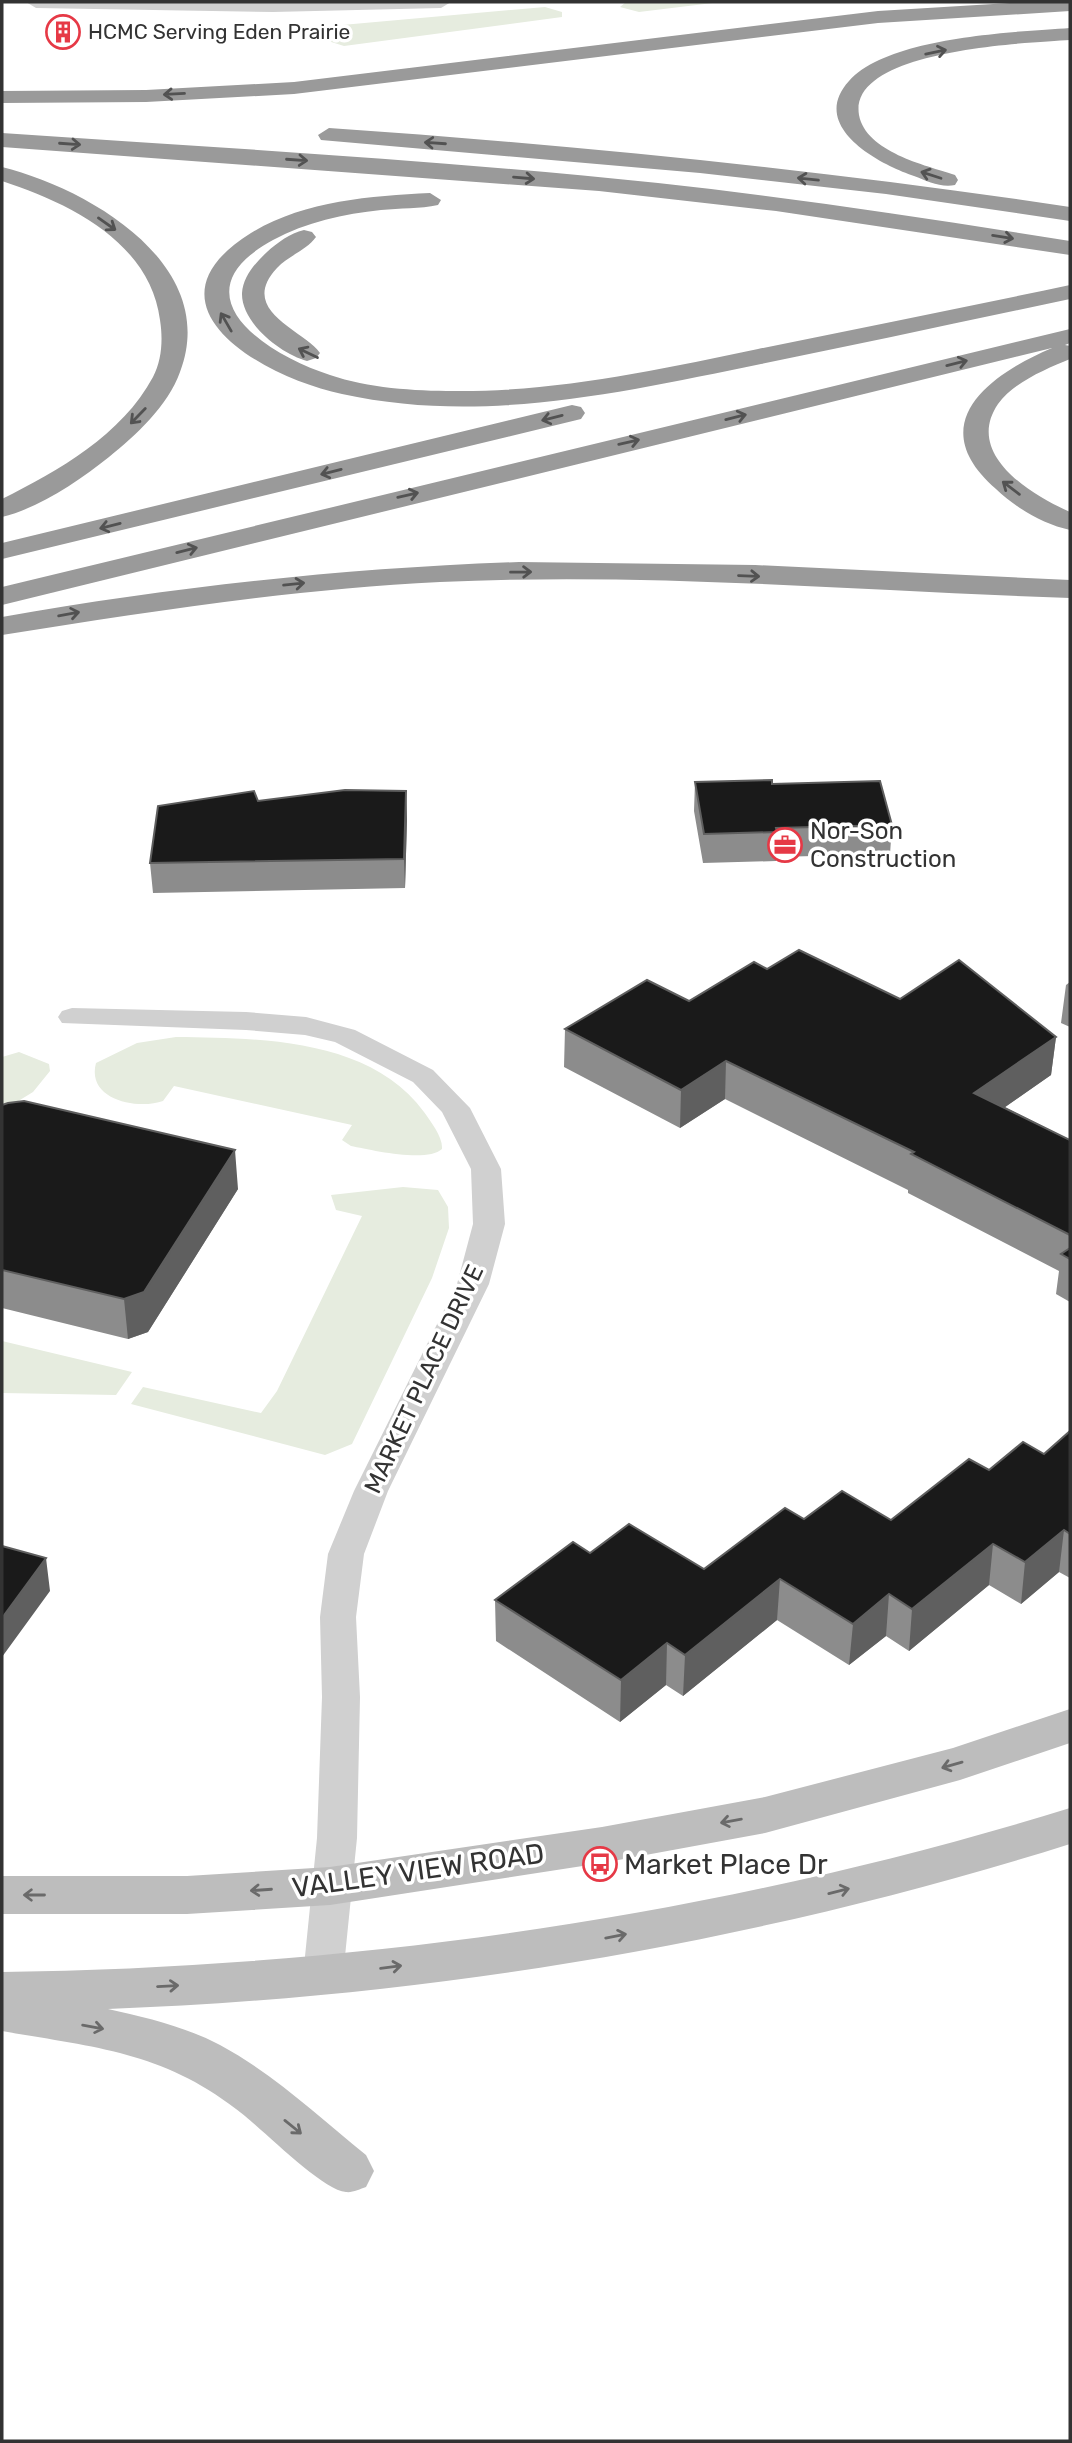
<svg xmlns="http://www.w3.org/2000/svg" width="1072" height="2443" viewBox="0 0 1072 2443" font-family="Rubik,sans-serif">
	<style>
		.green { fill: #e6ecdf }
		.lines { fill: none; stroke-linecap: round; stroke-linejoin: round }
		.minor { fill: #d0d0d0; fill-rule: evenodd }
		.tertiary { fill: #d0d0d0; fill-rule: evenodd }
		.secondary { fill: #bdbdbd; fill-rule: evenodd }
		.motorway { fill: #9a9a9a; fill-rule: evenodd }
		.wall { fill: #8c8c8c }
		.shaded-wall { fill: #5f5f5f }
		.building { fill: #1a1a1a; stroke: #5f5f5f; stroke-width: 2 }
		.oneway { stroke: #525252 }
		.oneway2 { stroke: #6a6a6a }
		.labels { text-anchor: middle; stroke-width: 7; stroke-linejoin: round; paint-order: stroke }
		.far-poi-label { font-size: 21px; fill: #333; stroke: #fff; text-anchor: start }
		.poi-label { font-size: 24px; fill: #333; stroke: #fff; text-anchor: start }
		.street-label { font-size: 24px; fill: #333; stroke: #fff }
		.near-poi-label { font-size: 28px; fill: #333; stroke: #fff; text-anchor: start }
		.near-street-label { font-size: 28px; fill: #333; stroke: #fff }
	</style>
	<rect width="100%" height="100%" fill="#fff"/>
	<path class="green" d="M626,2H721L639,12L620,7Z
		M545,7L562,12V17L344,46L328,41L325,30L342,25Z
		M176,1037C259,1038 370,1038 424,1112C431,1122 443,1137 442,1149C427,1163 371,1150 351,1146L342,1140L352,1125L174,1086L163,1101C138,1110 86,1100 96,1063L137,1043Z
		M19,1052L49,1064L50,1071L33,1092L2,1111V1057Z
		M403,1187L438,1190L448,1207L449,1228L432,1278L352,1444L325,1455L131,1404L143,1387L261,1413L277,1391L362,1216L336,1210L331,1195Z
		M2,1341L132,1372L116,1395L2,1393Z"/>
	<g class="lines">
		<path class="minor" d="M72,1008L246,1012L306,1017L355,1030L433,1070L470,1108L501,1169L505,1224L489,1284L388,1491L364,1554L356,1617L360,1697L357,1838L343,1976L337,1987L323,1992L309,1987L303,1976L317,1838L322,1697L320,1617L328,1554L354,1491L457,1284L473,1224L471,1169L442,1112L413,1082L335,1042L305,1035L246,1030L62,1023L58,1017L62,1011Z"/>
		<path class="tertiary" d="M26,2H451L441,8L273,12L36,8Z"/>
		<path class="secondary" d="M1070,1709V1743L960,1780L765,1833L602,1863L330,1905L187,1914H2V1876H187L330,1867L602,1827L765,1797L953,1748Z
			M1070,1808V1844C759,1942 434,1997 108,2009C145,2017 186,2027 220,2045C274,2074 319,2117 366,2155L374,2171L366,2187C360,2189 352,2193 346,2192C321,2190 260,2126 236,2109C161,2051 92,2047 2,2031V1972C364,1967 724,1915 1070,1808Z"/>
		<path class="motorway" d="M1026,2H1070V11L878,23L294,94L146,102L2,103V91L146,90L294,82L878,11Z
			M1070,28V40C1027,43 848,49 859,115C866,152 925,165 955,175L958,180L955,185C941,188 927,181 914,176C878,164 808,126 849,81C888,37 1013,32 1070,28Z
			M329,128C577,145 824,170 1070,207V221L886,194L700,173L321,140L318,135Z
			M2,133C221,148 440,160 658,183C796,198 933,219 1070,241V255L776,211L599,191L2,147Z
			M2,167C87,188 221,264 180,372C168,406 136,435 109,457C79,481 39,508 2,517V499C58,471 122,435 153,377C162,360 163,339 160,320C150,242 69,203 2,181Z
			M430,193L441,200L438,205C420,209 400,208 381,210C344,214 306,222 273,240C174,294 265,354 330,375C368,388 414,391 454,391C557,392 657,370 758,349C862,328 966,307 1070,285V299C967,321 864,343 761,364C623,392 483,425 342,394C265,378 134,306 251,233C303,201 370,196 430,193Z
			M304,230L312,232L316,237C307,250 288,256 277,268C237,311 304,330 320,353L316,358L307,361C281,354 241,323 242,293C243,277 255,263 267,252C277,243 290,233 304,230Z
			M1070,329V343L1065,345L1070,346V359C1046,369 1014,382 998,404C964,454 1031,495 1070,512V530C1043,524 1016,508 996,489C922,425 988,375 1052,348L2,605V587Z
			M572,405L581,407L585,413L581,419L2,559V543Z
			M519,562L755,565L1070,580V598C860,591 651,572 440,582C293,589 148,612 2,635V617C173,587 345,568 519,562Z"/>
	</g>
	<path class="wall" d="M695,782L772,784L892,825L890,854L776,857V861L703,863L694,811Z
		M406,791L407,820L405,888L153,893L150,863L258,801Z
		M767,969L900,999L1056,1037L1051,1075L1005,1107L1070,1140V1302L1056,1294L1059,1271L908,1193V1190L725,1099L680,1128L564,1067L565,1029L689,1001Z
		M1070,982V1027L1061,1023L1066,985Z
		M2,1105L238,1189L148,1332L128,1339L2,1308Z
		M1070,1431V1578L1059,1572L1021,1604L989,1585L909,1651L886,1636L849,1665L777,1620L683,1696L666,1685L620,1722L496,1641L495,1600L590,1553L704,1569L804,1519L891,1520L989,1470L1044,1454Z"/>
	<path class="shaded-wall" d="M406,791L407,820L405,888L404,859Z
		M1056,1037L1051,1075L971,1131L974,1093Z
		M726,1061L725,1099L680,1128L681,1090Z
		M235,1150L238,1189L148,1332L128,1339L124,1299Z
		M1064,1530L1059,1572L1021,1604L1025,1562Z
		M993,1544L989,1585L909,1651L912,1609Z
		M46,1558L50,1591L2,1657V1618Z
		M780,1579L777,1620L683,1696L685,1655Z
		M889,1594L886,1636L849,1665L853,1624Z
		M667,1643L666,1685L620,1722L621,1680Z"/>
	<path class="building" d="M772,780V784L880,781L892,825L776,828L777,832L704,834L695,782Z
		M345,790L406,791L404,859L150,863L158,806L254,791L258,801Z
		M799,950L900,999L959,960L1056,1037L974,1093L1070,1140V1235L911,1154L914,1152L726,1061L681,1090L565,1029L647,980L689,1001L754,962L767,969Z
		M24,1101L235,1150L144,1292L124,1299L2,1270V1105L8,1103Z
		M1070,1248V1259L1061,1254Z
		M1070,1431V1534L1064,1530L1025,1562L993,1544L912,1609L889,1594L853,1624L780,1579L685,1655L667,1643L621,1680L495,1600L573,1542L590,1553L629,1524L704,1569L785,1508L804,1519L842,1491L891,1520L969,1459L989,1470L1023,1442L1044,1454Z
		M2,1546L46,1558L2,1618Z"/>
	<defs><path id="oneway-shaft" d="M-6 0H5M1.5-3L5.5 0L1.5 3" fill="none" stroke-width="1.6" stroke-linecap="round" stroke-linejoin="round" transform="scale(1.75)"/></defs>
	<g class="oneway">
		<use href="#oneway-shaft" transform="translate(936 52) rotate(-12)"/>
		<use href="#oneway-shaft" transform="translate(174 94) rotate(177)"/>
		<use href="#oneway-shaft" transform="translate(435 143) rotate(-176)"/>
		<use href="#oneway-shaft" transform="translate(70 144) rotate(4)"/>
		<use href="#oneway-shaft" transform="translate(297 160) rotate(4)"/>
		<use href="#oneway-shaft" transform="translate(931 175) rotate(-162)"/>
		<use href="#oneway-shaft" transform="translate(524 178) rotate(5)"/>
		<use href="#oneway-shaft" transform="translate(808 179) rotate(-174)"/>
		<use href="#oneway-shaft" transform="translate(107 224) rotate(35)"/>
		<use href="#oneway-shaft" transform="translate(1003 237) rotate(9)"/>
		<use href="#oneway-shaft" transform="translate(226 322) rotate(-120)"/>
		<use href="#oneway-shaft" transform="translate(308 353) rotate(-154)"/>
		<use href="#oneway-shaft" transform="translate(957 363) rotate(-14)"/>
		<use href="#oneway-shaft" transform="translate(138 416) rotate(134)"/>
		<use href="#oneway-shaft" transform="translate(736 417) rotate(-14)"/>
		<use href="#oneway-shaft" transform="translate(552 418) rotate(166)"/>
		<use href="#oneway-shaft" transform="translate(629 442) rotate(-13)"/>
		<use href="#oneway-shaft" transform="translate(331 472) rotate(166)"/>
		<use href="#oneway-shaft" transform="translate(1011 488) rotate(-143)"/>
		<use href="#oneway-shaft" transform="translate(408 495) rotate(-13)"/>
		<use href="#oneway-shaft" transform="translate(110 526) rotate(166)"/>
		<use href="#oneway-shaft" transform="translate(187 550) rotate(-14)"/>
		<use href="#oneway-shaft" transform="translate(521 572) rotate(-1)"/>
		<use href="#oneway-shaft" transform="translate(749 576) rotate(2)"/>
		<use href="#oneway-shaft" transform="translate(294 584) rotate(-6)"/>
		<use href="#oneway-shaft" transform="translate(69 614) rotate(-10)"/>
	</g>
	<g class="oneway2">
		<use href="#oneway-shaft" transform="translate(952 1765) rotate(164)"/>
		<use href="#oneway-shaft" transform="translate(731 1821) rotate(170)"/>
		<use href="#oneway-shaft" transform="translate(261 1890) rotate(176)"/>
		<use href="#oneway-shaft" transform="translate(839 1891) rotate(-14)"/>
		<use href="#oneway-shaft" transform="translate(34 1895) rotate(-180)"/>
		<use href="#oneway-shaft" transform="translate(616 1936) rotate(-11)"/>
		<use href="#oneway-shaft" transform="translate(391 1967) rotate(-7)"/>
		<use href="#oneway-shaft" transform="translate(168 1986) rotate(-3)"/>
		<use href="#oneway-shaft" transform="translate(93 2027) rotate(10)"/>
		<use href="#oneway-shaft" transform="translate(293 2127) rotate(39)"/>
	</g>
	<defs>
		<g id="building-ring" transform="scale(1.75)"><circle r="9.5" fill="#fff" stroke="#e63946" stroke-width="1.5"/><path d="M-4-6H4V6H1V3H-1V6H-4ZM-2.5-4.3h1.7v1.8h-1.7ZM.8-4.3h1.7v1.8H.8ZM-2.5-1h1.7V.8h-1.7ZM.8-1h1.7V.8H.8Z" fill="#e63946"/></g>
		<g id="office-ring" transform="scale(1.75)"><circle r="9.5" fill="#fff" stroke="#e63946" stroke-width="1.5"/><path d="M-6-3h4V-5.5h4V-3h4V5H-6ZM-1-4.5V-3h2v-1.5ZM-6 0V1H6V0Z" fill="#e63946"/></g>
		<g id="bus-ring" transform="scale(1.75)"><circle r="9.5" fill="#fff" stroke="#e63946" stroke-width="1.5"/><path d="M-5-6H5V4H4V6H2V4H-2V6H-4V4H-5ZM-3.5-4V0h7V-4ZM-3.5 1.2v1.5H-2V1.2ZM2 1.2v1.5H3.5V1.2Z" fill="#e63946"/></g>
	</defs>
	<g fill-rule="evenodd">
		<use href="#building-ring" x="63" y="32"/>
		<use href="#office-ring" x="785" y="845"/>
		<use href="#bus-ring" x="600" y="1864"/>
	</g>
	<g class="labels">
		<g class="far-poi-label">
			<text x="88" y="39">HCMC Serving Eden Prairie</text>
		</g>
		<g class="poi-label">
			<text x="810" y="839">Nor-Son<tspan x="810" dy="28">Construction</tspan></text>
		</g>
		<g class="street-label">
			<text transform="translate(424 1379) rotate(-65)" y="8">MARKET PLACE DRIVE</text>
		</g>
		<g class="near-poi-label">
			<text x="624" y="1874">Market Place Dr</text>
		</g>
		<g class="near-street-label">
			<text transform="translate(418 1870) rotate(-8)" y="10">VALLEY VIEW ROAD</text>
		</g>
	</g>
	<rect width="1072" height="2443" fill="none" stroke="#333333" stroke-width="7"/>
</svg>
